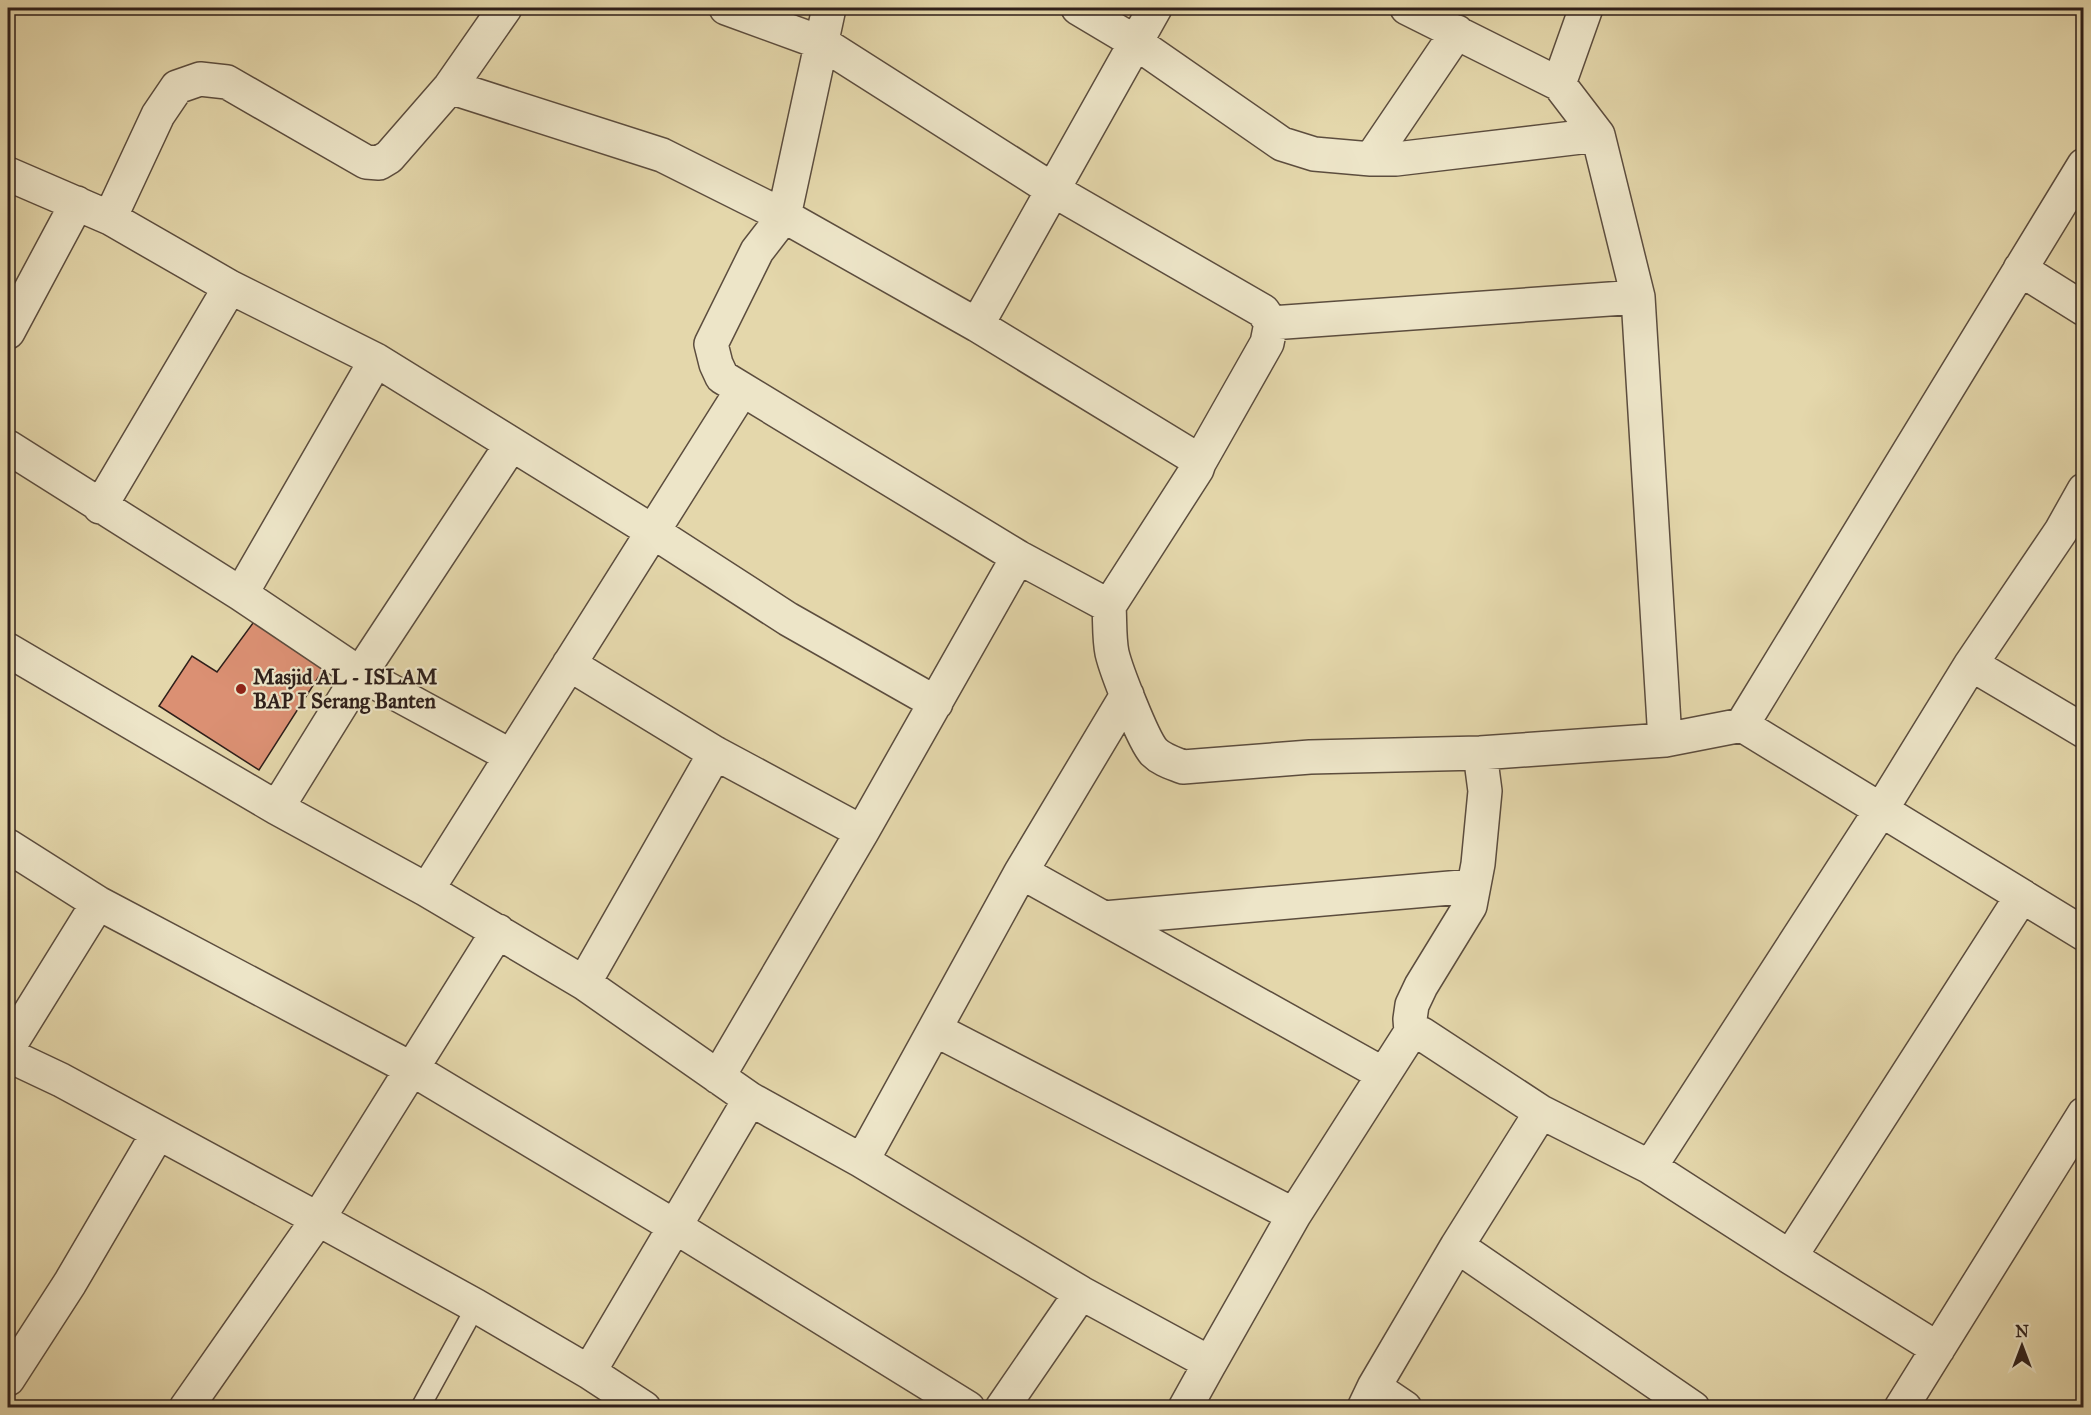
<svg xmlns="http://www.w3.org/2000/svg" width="2091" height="1415" viewBox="0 0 2091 1415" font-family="'IM FELL Great Primer',serif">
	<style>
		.building { fill: #db9073; stroke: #2e1f1a; stroke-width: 1.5 }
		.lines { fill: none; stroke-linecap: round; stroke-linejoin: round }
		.lane-casing { stroke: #5c4d3e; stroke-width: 21 }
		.street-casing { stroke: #5c4d3e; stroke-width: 36 }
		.lane { stroke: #ede5c8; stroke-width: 18 }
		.street { stroke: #ede5c8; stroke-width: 33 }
		.poi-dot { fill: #8f2418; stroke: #ede5c8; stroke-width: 2 }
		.labels { text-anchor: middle; stroke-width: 4.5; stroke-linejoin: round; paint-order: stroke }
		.poi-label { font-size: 21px; font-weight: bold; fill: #2e1f1a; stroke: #ede5c8; text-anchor: start }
	</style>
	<rect width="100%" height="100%" fill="#e4d7ab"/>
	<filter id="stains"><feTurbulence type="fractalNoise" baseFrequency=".00333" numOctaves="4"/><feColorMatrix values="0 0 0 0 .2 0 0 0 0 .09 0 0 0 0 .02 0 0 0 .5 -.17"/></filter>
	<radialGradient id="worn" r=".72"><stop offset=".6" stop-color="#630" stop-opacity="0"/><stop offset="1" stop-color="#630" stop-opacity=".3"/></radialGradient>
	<path class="building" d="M259,615L330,659L259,770L159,706L192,656L217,672Z"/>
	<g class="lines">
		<g class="lane-casing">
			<path id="lane" d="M420,1408L476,1306"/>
		</g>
		<g class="street-casing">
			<path id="street" d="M726,8L822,43L1053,190L1263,311L1271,323L1638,297
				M829,8L784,216L757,251L711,344L716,364L722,377L1018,557L1109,606C1110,621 1109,638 1112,653C1116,670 1143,740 1154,752C1162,760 1173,763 1183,767L1310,757L1480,753L1665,740
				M1078,8L1135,42L1282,144L1314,154L1371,159H1396L1598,135L1559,84L1407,8
				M1559,84L1586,8
				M450,87L662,155L784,216L977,325L1155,8
				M1598,135L1638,297L1665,740L1742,725L2084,934
				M1371,159L1457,32
				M8,174L110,218L230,287L376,360L652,531L788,619L936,703
				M110,218L158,115L177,87L200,79L227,82L366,162L379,163L389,157L450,87L505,8
				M2020,269L2084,309
				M977,325L1195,458L1199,463L1197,469L1109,606
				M8,332L77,203
				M742,390L427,890L584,983L750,1099L862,1161L1021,872L1127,695
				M8,447L241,594L360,674L511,756
				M1199,463L1267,343L1271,323
				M100,507L230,287
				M241,594L376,360
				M8,650L277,808L427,890
				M569,664L715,753L862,832
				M1971,664L2084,731
				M1742,725L2084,165
				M277,808L360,674L511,445
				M8,846L98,903L412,1069L674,1226L968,1408
				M1021,872L1383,1074
				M1104,918L1473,886
				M498,931L318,1219L476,1306L589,1372L750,1099
				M584,983L715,753
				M936,1030L1294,1215
				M1411,1032L1422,1034L1541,1112L1650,1167L1790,1257L1938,1349
				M8,1048L98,903
				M8,1055L61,1080L318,1219L186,1408
				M718,1077L862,832L1018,557
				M862,1161L1081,1293L1210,1363L1294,1215L1411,1032L1410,1019L1412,1005L1421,986L1470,906L1478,864L1485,791L1480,753
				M1650,1167L1881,810L1971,664L2061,531L2084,490
				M1457,1246L1693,1408
				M1790,1257L2022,896
				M589,1372L644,1408
				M8,1379L70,1283L158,1133
				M1374,1387L1405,1408
				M1002,1408L1081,1293
				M1185,1408L1210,1363
				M1364,1408L1374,1387L1457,1246L1541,1112
				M1901,1408L2084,1114"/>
		</g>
		<use href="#lane" class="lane"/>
		<use href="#street" class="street"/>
	</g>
	<circle class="poi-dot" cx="241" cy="689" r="6"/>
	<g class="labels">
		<g class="poi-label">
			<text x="253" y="684">Masjid AL - ISLAM<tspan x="253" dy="24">BAP I Serang Banten</tspan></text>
		</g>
	</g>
	<rect width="2091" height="1415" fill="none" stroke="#e4d7ab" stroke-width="30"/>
	<rect x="9" y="9" width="2073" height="1397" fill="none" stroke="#2e1f1a" stroke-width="3"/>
	<rect x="15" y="15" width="2061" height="1385" fill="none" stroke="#2e1f1a" stroke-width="1.5"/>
	<g transform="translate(2022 1346)" stroke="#ede5c8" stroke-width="4.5" paint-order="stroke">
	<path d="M0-4.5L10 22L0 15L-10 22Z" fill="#2e1f1a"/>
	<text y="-9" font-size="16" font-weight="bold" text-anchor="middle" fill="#2e1f1a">N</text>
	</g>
	<rect width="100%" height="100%" filter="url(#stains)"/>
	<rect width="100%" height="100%" fill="url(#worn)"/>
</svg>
